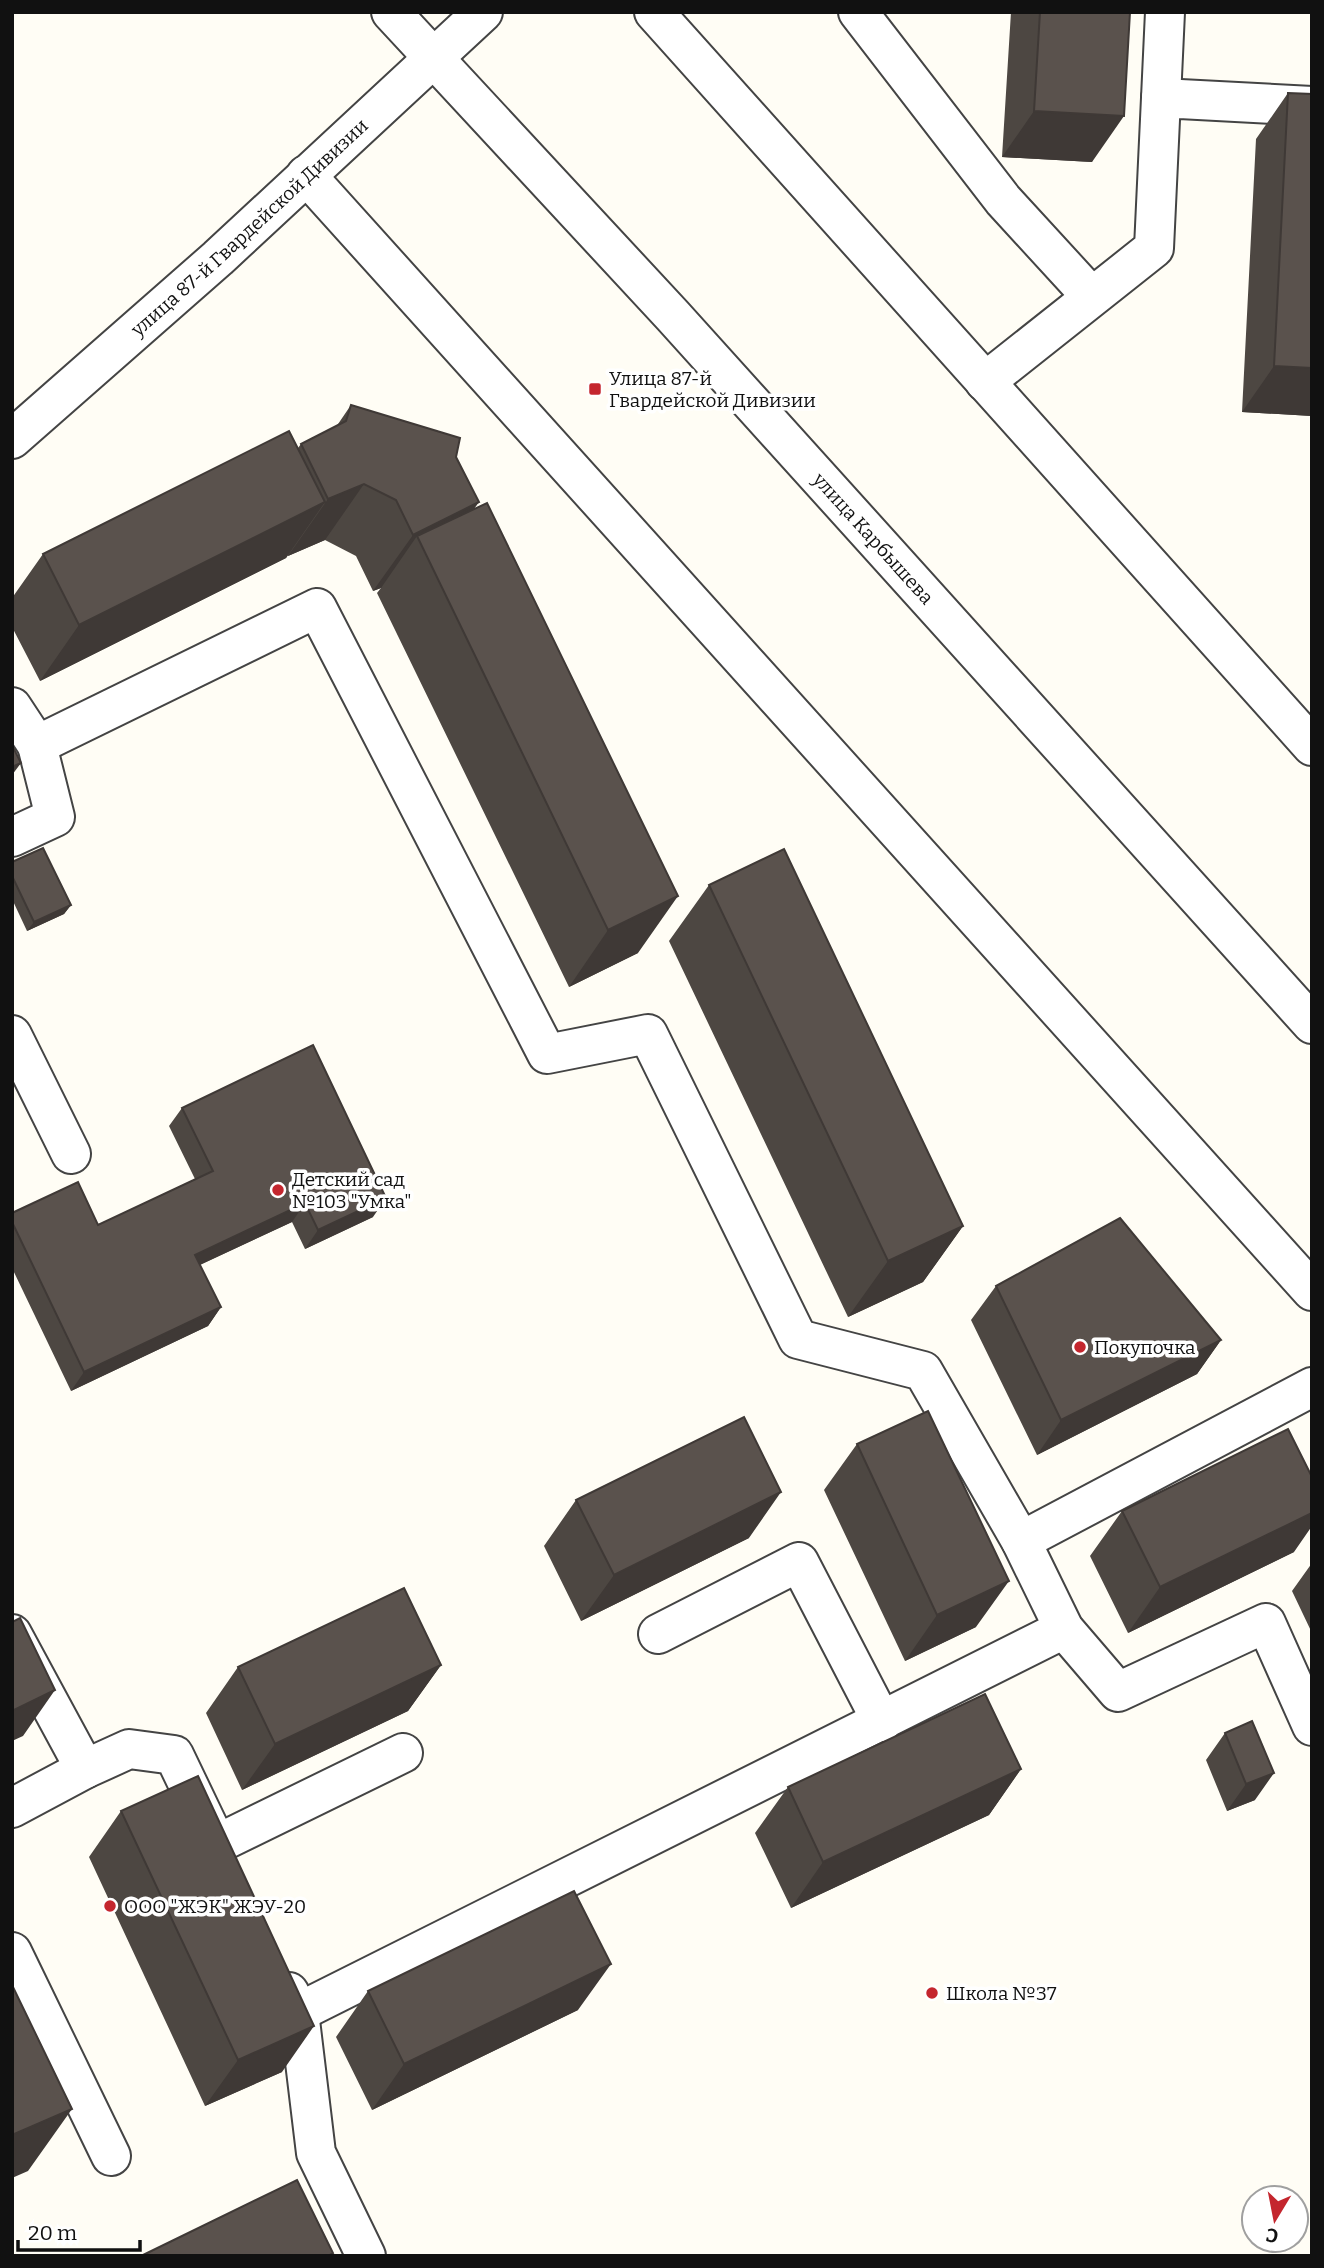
<svg xmlns="http://www.w3.org/2000/svg" width="1324" height="2268" viewBox="0 0 1324 2268" font-family="Bitter,serif">
	<style>
		.lines { fill: none; stroke-linecap: round; stroke-linejoin: round }
		.minor-casing { stroke: #444; stroke-width: 42 }
		.minor { stroke: #fff; stroke-width: 38 }
		.wall { fill: #4d4742 }
		.shaded-wall { fill: #3f3936 }
		.building { fill: #5a524d; stroke: #3f3936; stroke-width: 2 }
		.poi-dot { fill: #c4262e; stroke: #fff; stroke-width: 2.5 }
		.labels { text-anchor: middle; stroke-width: 7; stroke-linejoin: round; paint-order: stroke }
		.street-label { font-size: 19px; fill: #111; stroke: #fff }
		.poi-label { font-size: 19px; fill: #111; stroke: #fff; text-anchor: start }
	</style>
	<rect width="100%" height="100%" fill="#fffdf5"/>
	<g class="lines">
		<g class="minor-casing">
			<g id="minor">
				<path id="s1" d="M391,12L673,316L1312,1024"/>
				<path d="M654,12L1312,746"/>
				<path d="M858,12L1003,200L1091,296"/>
				<path d="M1161,98L1165,12"/>
				<path d="M306,175L1312,1291"/>
				<path d="M985,382L1154,248L1161,98L1312,106"/>
				<path id="s2" d="M12,439L218,258L483,12"/>
				<path d="M12,707L37,745L317,608L547,1054L648,1034L798,1339L923,1371L1021,1541L1064,1629L1118,1692L1266,1623L1312,1726"/>
				<path d="M12,837L55,817L37,745"/>
				<path d="M12,1035L71,1154"/>
				<path d="M1021,1541L1312,1387"/>
				<path d="M12,1634L85,1769L12,1808"/>
				<path d="M658,1634L799,1562L882,1722"/>
				<path d="M85,1769L129,1749L174,1755L209,1828"/>
				<path d="M217,1844L403,1753"/>
				<path d="M12,1952L111,2156"/>
				<path d="M289,1992L299,2012L316,2153L366,2256"/>
				<path d="M299,2012L1064,1629"/>
			</g>
		</g>
		<use href="#minor" class="minor"/>
	</g>
	<path class="wall" d="M1011,12H1130L1092,162L1002,157Z
		M1288,93L1312,94V416L1242,412L1256,139Z
		M351,405L456,457L474,509L638,953L569,987L377,593L381,588L373,591L356,556L325,540L288,556V555L286,558L40,681L12,627V598L43,554L298,448L301,444L336,427Z
		M12,862L71,905L64,914L27,931L12,899Z
		M709,885L963,1226L923,1282L848,1317L669,941Z
		M182,1108L373,1217L305,1249L292,1222L200,1265L221,1307L208,1326L71,1391L12,1268V1213L98,1225L195,1179L169,1126Z
		M996,1286L1221,1340L1197,1374L1037,1455L971,1320Z
		M857,1444L976,1627L905,1661L824,1490Z
		M576,1500L749,1538L581,1621L544,1546Z
		M1122,1511L1294,1552L1128,1633L1090,1556Z
		M1312,1563V1633L1292,1591Z
		M441,1665L408,1711L242,1790L206,1713L238,1667Z
		M1225,1733L1255,1800L1227,1811L1206,1760Z
		M1021,1769L989,1815L791,1908L755,1833L788,1787Z
		M121,1811L282,2072L205,2106L89,1857Z
		M368,1991L578,2010L372,2110L336,2037Z"/>
	<path class="shaded-wall" d="M1034,111L1124,116L1092,162L1002,157Z
		M1274,366L1312,368V416L1242,412Z
		M364,484L325,540L288,556L328,499Z
		M325,502L286,558L40,681L79,625Z
		M479,502L439,558L417,536L381,588L373,591L413,535Z
		M21,763L12,775V767Z
		M678,896L638,953L569,987L608,930Z
		M71,905L64,914L27,931L34,922Z
		M386,1198L373,1217L305,1249L318,1230Z
		M305,1203L292,1222L182,1273L195,1255Z
		M963,1226L923,1282L848,1317L888,1261Z
		M221,1307L208,1326L71,1391L84,1372Z
		M1221,1340L1197,1374L1037,1455L1061,1420Z
		M781,1492L749,1538L581,1621L614,1575Z
		M1312,1513V1526L1294,1552L1128,1633L1160,1587Z
		M1009,1581L976,1627L905,1661L937,1615Z
		M441,1665L408,1711L242,1790L275,1744Z
		M55,1690L23,1736L12,1741V1711Z
		M1021,1769L989,1815L791,1908L823,1862Z
		M1274,1773L1255,1800L1227,1811L1246,1784Z
		M611,1964L578,2010L372,2110L404,2064Z
		M314,2026L282,2072L205,2106L238,2060Z
		M72,2109L28,2171L12,2178V2135Z"/>
	<path class="building" d="M1040,12H1130L1124,116L1034,111Z
		M1288,93L1312,94V368L1274,366Z
		M351,405L460,438L456,457L479,502L413,535L396,500L364,484L328,499L301,444L346,421Z
		M289,431L325,502L79,625L43,554Z
		M487,503L678,896L608,930L417,536Z
		M12,745L21,763L12,767Z
		M43,848L71,905L34,922L12,876V862Z
		M784,849L963,1226L888,1261L709,885Z
		M313,1045L386,1198L318,1230L305,1203L195,1255L221,1307L84,1372L12,1222V1213L78,1182L98,1225L213,1171L182,1108Z
		M1120,1218L1221,1340L1061,1420L996,1286Z
		M928,1411L1009,1581L937,1615L857,1444Z
		M744,1417L781,1492L614,1575L576,1500Z
		M1288,1429L1312,1477V1513L1160,1587L1122,1511Z
		M404,1588L441,1665L275,1744L238,1667Z
		M20,1618L55,1690L12,1711V1622Z
		M985,1694L1021,1769L823,1862L788,1787Z
		M1252,1721L1274,1773L1246,1784L1225,1733Z
		M198,1776L314,2026L238,2060L121,1811Z
		M574,1891L611,1964L404,2064L368,1991Z
		M12,1985L72,2109L12,2135Z
		M297,2180L333,2253L328,2256H141Z"/>
	<g class="poi-dot">
		<rect x="588" y="382" width="14" height="14" rx="3.5"/>
		<circle cx="278" cy="1190" r="7"/>
		<circle cx="1080" cy="1347" r="7"/>
		<circle cx="110" cy="1906" r="7"/>
		<circle cx="932" cy="1993" r="7"/>
	</g>
	<g class="labels">
		<g class="street-label">
			<text dy="7" stroke="none"><textPath href="#s2" startOffset="318">улица 87-й Гвардейской Дивизии</textPath></text>
			<text dy="7" stroke="none"><textPath href="#s1" startOffset="714">улица Карбышева</textPath></text>
		</g>
		<g class="poi-label">
			<text x="609" y="385">Улица 87-й<tspan x="609" dy="22">Гвардейской Дивизии</tspan></text>
			<text x="292" y="1186">Детский сад<tspan x="292" dy="22">№103 "Умка"</tspan></text>
			<text x="1094" y="1354">Покупочка</text>
			<text x="124" y="1913">ООО "ЖЭК" ЖЭУ-20</text>
			<text x="946" y="2000">Школа №37</text>
		</g>
	</g>
	<rect width="1324" height="2268" fill="none" stroke="#111111" stroke-width="28"/>
	<g transform="translate(1275 2219) rotate(190)"><circle r="33" fill="#ffffff" stroke="#a0a0a0" stroke-width="2"/>
	<path d="M0-5L12 26L0 18L-12 26Z" fill="#c4262e"/>
	<text y="-10" font-size="19" font-weight="bold" text-anchor="middle" fill="#111111">С</text>
	</g>
	<path d="M18 2240v10h122v-10" fill="none" stroke="#111111" stroke-width="3.5"/>
	<text x="28" y="2240" font-size="21" fill="#111111" stroke="#ffffff" stroke-width="5" paint-order="stroke">20 m</text>
</svg>
